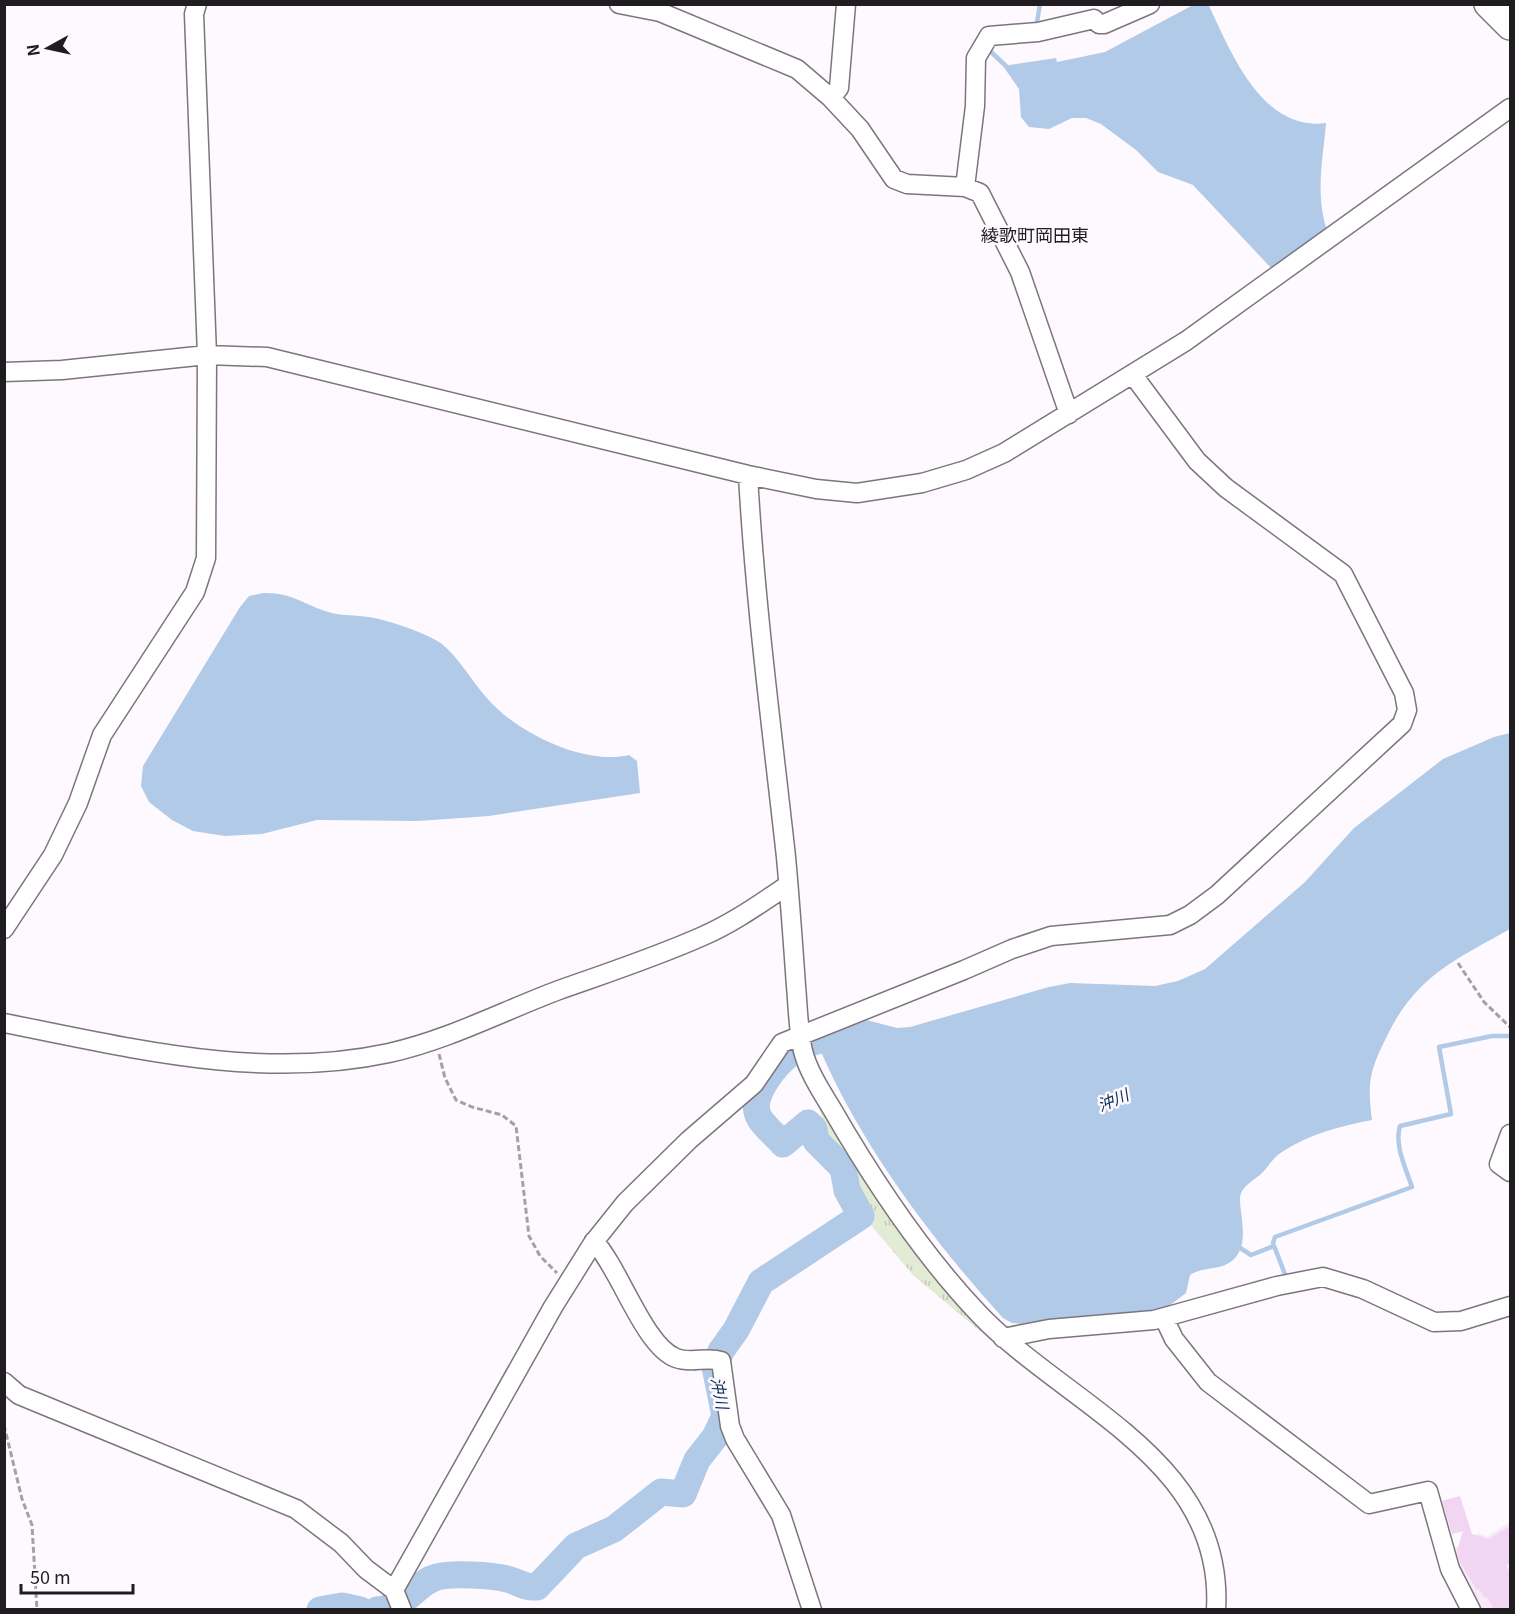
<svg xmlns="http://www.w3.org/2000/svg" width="1515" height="1614" viewBox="0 0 1515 1614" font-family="Georgia,'Noto Sans JP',serif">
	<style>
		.built { fill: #f7e9f8 }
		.grass { fill: url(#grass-tufts) }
		.water { fill: #b0cae8 }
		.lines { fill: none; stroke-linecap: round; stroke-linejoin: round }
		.stream { stroke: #b0cae8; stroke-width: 4.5 }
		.river { stroke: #b0cae8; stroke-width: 27 }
		.building { fill: #f1d5f3 }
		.minor-casing { stroke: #7d757d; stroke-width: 21 }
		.highway-casing { stroke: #7d757d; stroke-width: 30 }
		.path { stroke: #a4a0a4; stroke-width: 3; stroke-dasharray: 6 3; stroke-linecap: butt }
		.minor { stroke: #fff; stroke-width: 18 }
		.highway { stroke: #fff; stroke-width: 27 }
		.labels { text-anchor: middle; stroke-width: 5; stroke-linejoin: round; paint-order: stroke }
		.water-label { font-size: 16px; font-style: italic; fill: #062d53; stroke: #fef9fe }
		.quarter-label { font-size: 18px; fill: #201d20; stroke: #fef9fe }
	</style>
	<defs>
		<pattern id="grass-tufts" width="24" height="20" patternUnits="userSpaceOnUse" patternTransform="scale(1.5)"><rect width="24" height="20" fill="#e2ecd5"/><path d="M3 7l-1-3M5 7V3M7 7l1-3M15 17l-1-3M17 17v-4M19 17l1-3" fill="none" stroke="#c2cab7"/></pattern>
	</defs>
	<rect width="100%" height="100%" fill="#fef9fe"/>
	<path class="built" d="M1510,1522V1609H1479L1450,1551L1479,1533L1487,1537Z"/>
	<path class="grass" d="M810,1080L955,1299L1005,1352L913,1275L869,1223L849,1188L845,1167L828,1148L825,1128Z"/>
	<path class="water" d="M1193,5L1209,6C1231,52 1262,132 1326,123C1323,159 1315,195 1327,230L1273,270L1193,185L1158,172L1136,150L1101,124L1086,118H1072L1049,129L1029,127L1021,117L1019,89L1003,66L1056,58L1057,62L1105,52Z
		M263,593C291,592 303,604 328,612C341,616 356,615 369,617C388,620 427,633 442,644C460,659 471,680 486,697C515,732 584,766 629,755L637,761L640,793L489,816L418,821L317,820L262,834L225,836L193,831L172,820L149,802L141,786L143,766L240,607L249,596Z
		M1510,733V929C1455,960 1416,976 1387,1036C1370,1070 1367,1082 1372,1120C1341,1126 1309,1134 1282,1152C1273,1157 1268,1168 1260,1175C1252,1181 1240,1188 1240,1198C1240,1218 1250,1244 1233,1260C1221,1271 1203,1266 1190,1275L1186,1293L1169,1306L1167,1311L1033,1325L1012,1323L1003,1318C932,1240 860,1144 819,1047L837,1038L833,1027L859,1018L897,1028L910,1027L1049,987L1070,983L1155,986L1178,981L1205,969L1305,882L1354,828L1443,759L1494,737Z"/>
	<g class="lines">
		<path class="stream" d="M1036,28L1040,4
			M988,49L1008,68
			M1237,1246L1251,1255L1274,1246
			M1286,1277L1273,1243L1275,1237L1412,1187C1406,1169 1394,1145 1400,1126L1451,1114L1439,1047L1492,1036H1510"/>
		<path class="river" d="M813,1042L827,1038L864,1061
			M320,1610L342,1606L360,1610
			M377,1610C409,1607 416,1582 437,1577C452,1573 491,1575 507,1579C519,1582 524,1588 537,1587L576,1546L614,1529L661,1492L683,1494L697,1460L715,1437L725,1416L715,1367L721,1351L736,1330L761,1282L861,1216L847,1190L843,1168L816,1141L814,1129L808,1123L783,1144C776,1136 766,1128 760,1119C746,1097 778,1062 794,1051"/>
	</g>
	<path class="building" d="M1460,1496L1472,1534L1489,1539L1510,1526V1563L1506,1565L1510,1573V1610H1495L1487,1597L1485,1598L1479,1589L1477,1590L1460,1562L1457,1551L1463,1531L1452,1534L1442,1501Z"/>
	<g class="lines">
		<g class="minor-casing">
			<path id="minor" d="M619,4L660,12L797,69L831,98L860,129L894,179L907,184L965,187L980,193L1020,272L1069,414
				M831,98L839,88L846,4
				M965,187L975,106L976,58L989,36L1038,32L1094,19L1099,24H1104L1150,4
				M4,372L62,370L207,355L267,357L748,475L816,489L857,493L922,483L966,470L1004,453L1186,341L1510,108
				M748,475C755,603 772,730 786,857C790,900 793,943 796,986C798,1007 798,1030 803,1051C808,1071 821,1091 832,1109C873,1180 922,1254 979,1314C1067,1406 1225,1460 1216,1610
				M4,929L53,855L78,803L102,735L195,592L206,558L207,355L194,14L197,4
				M4,1023C131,1048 260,1081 389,1053C448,1040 503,1011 559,990C607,973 656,957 703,936C733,923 761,903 788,885
				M1510,1134L1499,1164L1510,1172
				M594,1241C620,1269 644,1346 676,1358C692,1364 706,1356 721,1361L730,1426L735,1439L781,1515L812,1610
				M1164,1318L1174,1339L1208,1382L1369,1504L1428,1491L1450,1569L1471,1610
				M1003,1338L1049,1329L1154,1320L1277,1286L1323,1277L1363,1289L1434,1322L1461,1321L1510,1306
				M4,1382L19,1395L296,1509L341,1543L366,1569L394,1590L402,1610
				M394,1590L553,1307L593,1243L625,1203L689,1140L754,1084L782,1043L964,970L1012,949L1051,936L1170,925L1190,915L1217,895L1402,724L1407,710L1404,693L1343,574L1226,488L1197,461L1133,375"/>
		</g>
		<g class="highway-casing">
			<path id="highway" d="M1488,4L1510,26"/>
		</g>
		<path class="path" d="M1458,963L1484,1002L1510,1027
			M439,1054L445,1078L456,1100L472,1107L502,1115L516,1126L529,1236L540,1256L557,1273
			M4,1425L22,1499L32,1525L37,1610"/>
		<use href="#minor" class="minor"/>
		<use href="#highway" class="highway"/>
	</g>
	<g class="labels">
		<g class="water-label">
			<text transform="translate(1113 1100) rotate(-23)" y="6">沖川</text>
			<text transform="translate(720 1393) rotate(79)" y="6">沖川</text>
		</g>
		<g class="quarter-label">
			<text x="1035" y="242">綾歌町岡田東</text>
		</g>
	</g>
	<rect width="1515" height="1614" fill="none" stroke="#201d20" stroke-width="12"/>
	<g transform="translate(48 48) rotate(262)" stroke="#fef9fe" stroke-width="4.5" paint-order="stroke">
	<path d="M0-4.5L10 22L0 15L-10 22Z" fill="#201d20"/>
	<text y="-9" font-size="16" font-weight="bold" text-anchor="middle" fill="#201d20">N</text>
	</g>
	<path d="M21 1584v9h112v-9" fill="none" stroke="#201d20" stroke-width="3"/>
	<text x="30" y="1584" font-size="18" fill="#201d20" stroke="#fef9fe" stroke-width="4.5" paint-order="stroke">50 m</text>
</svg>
